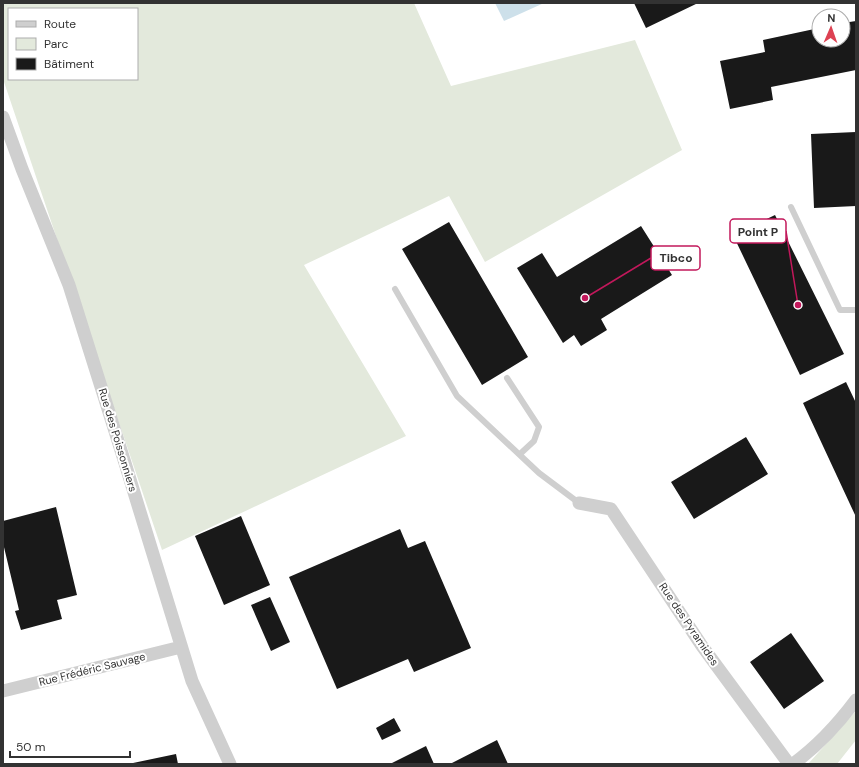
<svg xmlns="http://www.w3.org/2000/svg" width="859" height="767" viewBox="0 0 859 767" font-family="'DM Sans',sans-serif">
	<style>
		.green { fill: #e3e9dc; fill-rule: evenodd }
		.water { fill: #cde0ea }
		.building { fill: #191919 }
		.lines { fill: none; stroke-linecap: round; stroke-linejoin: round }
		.lane { stroke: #cfcfcf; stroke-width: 6 }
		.street { stroke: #cfcfcf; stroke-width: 13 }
		.labels { text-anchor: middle; stroke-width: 4; stroke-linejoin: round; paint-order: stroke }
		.street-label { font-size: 11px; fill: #323232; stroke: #fff }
		.leader { fill: none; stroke: #c2185b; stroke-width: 1.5 }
		.callout-dot { fill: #c2185b; stroke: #fff; stroke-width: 1.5 }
		.callout { fill: #fff; stroke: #c2185b; stroke-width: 1.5 }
		.callout-label { font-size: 12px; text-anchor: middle; font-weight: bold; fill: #323232 }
	</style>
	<rect width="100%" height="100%" fill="#fff"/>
	<path class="green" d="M3,3H414L451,86L635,40L682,150L485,262L449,196L304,265L406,436L162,550L3,79ZM9,9H137V79H9Z
		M856,711V740L837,764H808Z"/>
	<path class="water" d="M495,3H544L504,21Z"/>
	<path class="building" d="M634,3H698L646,28Z
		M856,21V70L771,87L773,100L730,109L720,61L765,52L763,40L819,28V40H843V23Z
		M856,132V206L814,208L811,134Z
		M775,215L844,354L800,375L733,235Z
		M449,222L528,357L482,385L402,249Z
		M641,226L672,275L601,319L607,330L581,346L574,335L563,343L517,268L542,253L557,277Z
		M846,382L856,403V517L803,403Z
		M746,437L768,474L694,519L671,482Z
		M56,507L77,595L57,600L62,619L21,630L15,611L19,610L3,543V521Z
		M241,516L270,585L224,605L195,536Z
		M400,529L408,548L425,541L471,648L414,672L408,659L337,689L289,577Z
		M270,597L290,642L271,651L251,605Z
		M791,633L824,681L784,709L750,662Z
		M394,718L401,731L382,740L376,728Z
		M497,740L508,764H450Z
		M426,746L434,764H390Z
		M176,754L178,764H133V763Z"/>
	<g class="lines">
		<path class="lane" d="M791,207L840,310H856
			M395,289L457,396L539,473L579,503
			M507,378L539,427L534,441L520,454"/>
		<path class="street" d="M3,117L22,169L69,285L125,463L192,681L230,764
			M579,503L611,509L702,646L789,764
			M3,691L181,647
			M793,764C818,746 838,724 856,700"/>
	</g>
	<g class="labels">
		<g class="street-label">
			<text transform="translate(118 440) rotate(73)" y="4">Rue des Poissonniers</text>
			<text transform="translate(689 624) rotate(56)" y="4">Rue des Pyramides</text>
			<text transform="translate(92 669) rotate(-14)" y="4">Rue Frédéric Sauvage</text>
		</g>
	</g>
	<path class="leader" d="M798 305L786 231M585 298L651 258"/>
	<g class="callout-dot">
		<circle cx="798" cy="305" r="4"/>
		<circle cx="585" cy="298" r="4"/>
	</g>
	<g class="callout">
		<rect x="730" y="219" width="56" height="24" rx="4"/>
		<rect x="651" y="246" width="49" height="24" rx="4"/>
	</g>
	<g class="callout-label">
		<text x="758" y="236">Point P</text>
		<text x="676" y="262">Tibco</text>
	</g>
	<rect width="859" height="767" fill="none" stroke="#323232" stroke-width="8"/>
	<rect x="8" y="8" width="130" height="72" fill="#ffffff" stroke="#adadad"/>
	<rect x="16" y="21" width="20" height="6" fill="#cfcfcf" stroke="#adadad"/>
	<text x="44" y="28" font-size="12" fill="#323232">Route</text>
	<rect x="16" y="38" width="20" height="12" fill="#e3e9dc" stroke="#adadad"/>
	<text x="44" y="48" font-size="12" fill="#323232">Parc</text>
	<rect x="16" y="58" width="20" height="12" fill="#191919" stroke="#adadad"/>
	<text x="44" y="68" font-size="12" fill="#323232">Bâtiment</text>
	<g transform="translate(831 28) rotate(2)"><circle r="19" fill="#ffffff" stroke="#adadad"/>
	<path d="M0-3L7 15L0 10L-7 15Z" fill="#dd4152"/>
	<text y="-6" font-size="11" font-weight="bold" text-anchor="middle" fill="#323232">N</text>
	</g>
	<path d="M10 751v6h120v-6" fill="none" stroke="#323232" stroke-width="2"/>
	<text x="16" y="751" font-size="12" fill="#323232" stroke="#ffffff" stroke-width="3" paint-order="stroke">50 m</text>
</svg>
